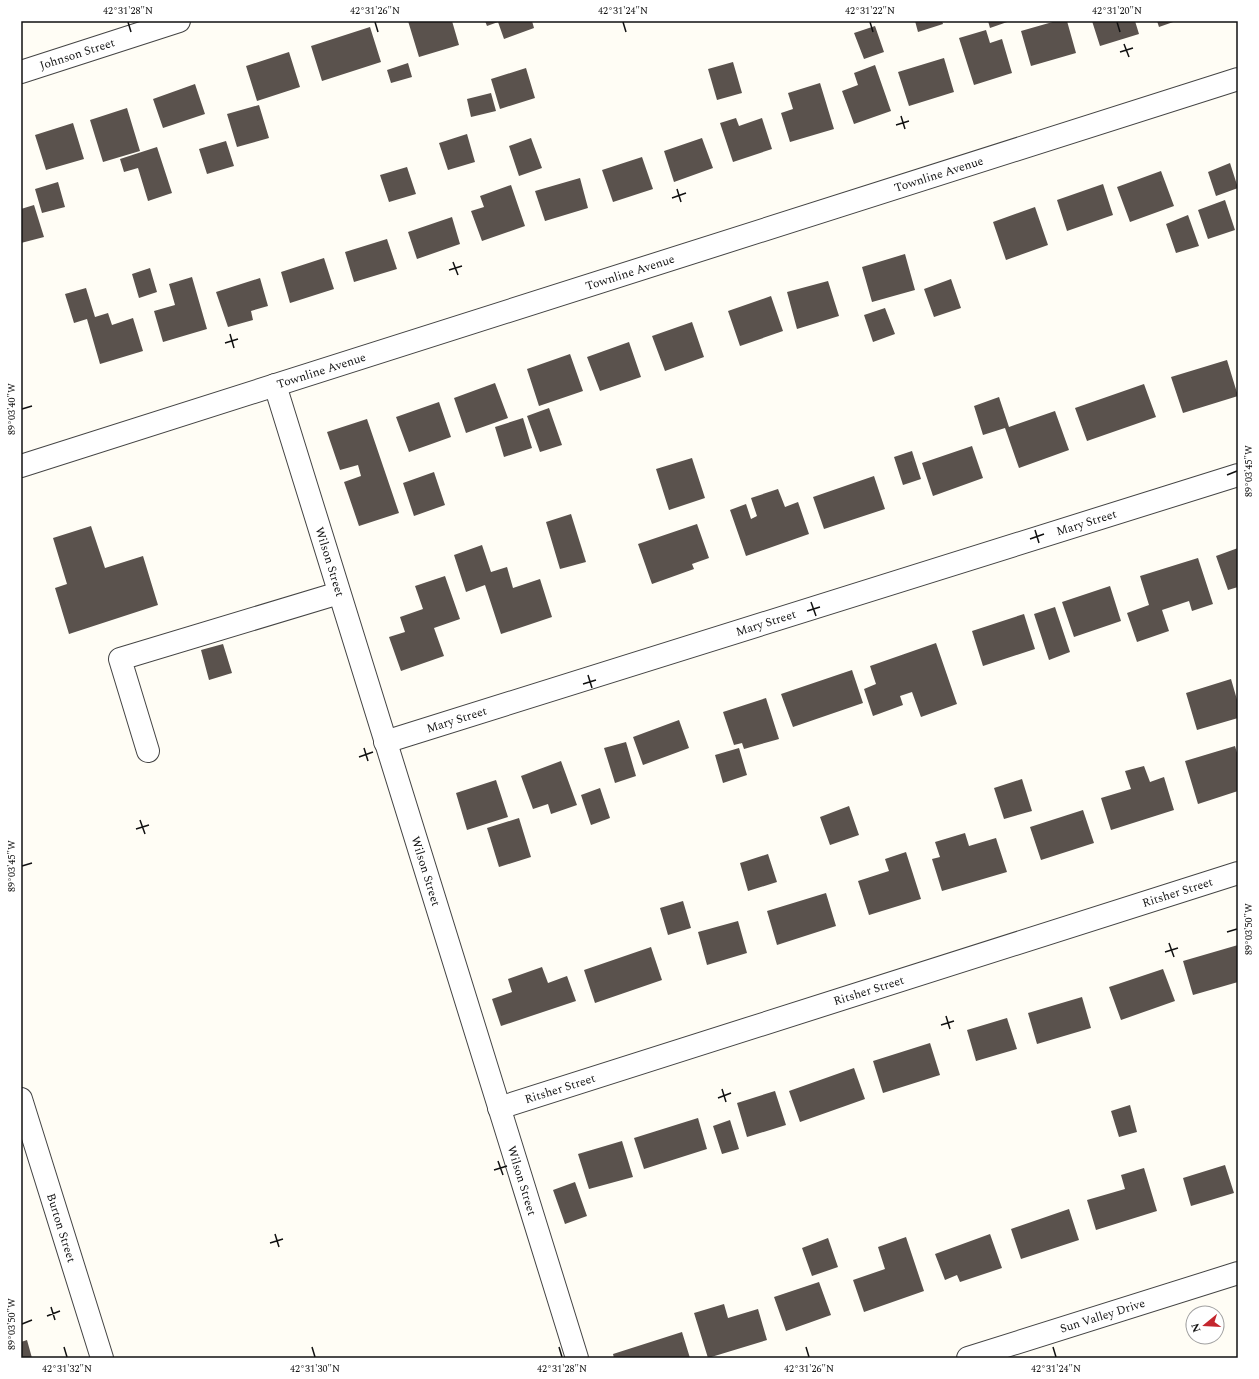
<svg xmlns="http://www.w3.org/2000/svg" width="1259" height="1379" viewBox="0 0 1259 1379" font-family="Spectral,serif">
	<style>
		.building { fill: #5a524d }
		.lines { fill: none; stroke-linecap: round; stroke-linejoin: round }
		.minor-casing { stroke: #444; stroke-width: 24 }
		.minor { stroke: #fff; stroke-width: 22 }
		.ticks { fill: none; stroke: #111; stroke-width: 1.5 }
		.labels { text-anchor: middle; stroke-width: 4; stroke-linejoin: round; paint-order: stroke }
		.street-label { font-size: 12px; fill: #111; stroke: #fff }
		.neatline { fill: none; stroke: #111; stroke-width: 1.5 }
		.ticks-label { font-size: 10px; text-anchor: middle; fill: #111 }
	</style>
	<rect width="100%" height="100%" fill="#fffdf5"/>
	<path class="building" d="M408,21H452L459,45L419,57Z
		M485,21H532L534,28L504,39L498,22L487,26Z
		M915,21H942L943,24L918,32Z
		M988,21H1010L990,28Z
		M1056,21H1067L1076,53L1031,66L1021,31Z
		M1092,21H1135L1139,34L1100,46Z
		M1157,21H1176L1159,27Z
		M875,26L884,52L864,59L854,33Z
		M370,27L381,62L322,81L311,46Z
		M986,30L990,43L1002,39L1012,73L974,85L959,38Z
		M289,52L300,87L257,101L246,66Z
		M944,58L954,92L909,106L898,72Z
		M733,62L742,93L717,100L708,69Z
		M408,63L412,77L391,83L387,70Z
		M875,65L891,111L854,124L842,91L858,85L854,73Z
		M526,68L535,98L500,109L491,79Z
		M820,83L834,129L790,142L781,113L793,109L788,93Z
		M195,84L205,114L163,128L153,99Z
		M491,93L496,111L471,117L467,99Z
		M259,105L269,138L237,147L227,114Z
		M127,108L140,151L103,162L90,120Z
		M736,118L739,126L762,118L772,149L733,162L720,123Z
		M73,123L84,159L46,170L35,135Z
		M467,134L475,162L448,170L439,143Z
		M531,138L542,168L519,176L509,146Z
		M702,138L713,168L674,182L664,151Z
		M226,141L234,166L207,174L199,149Z
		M157,147L172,193L148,201L138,168L124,172L120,159Z
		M642,157L653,189L613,202L602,170Z
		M1230,163L1238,188L1216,196L1208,172Z
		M407,167L416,194L389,202L380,175Z
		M1161,171L1174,206L1130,222L1117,187Z
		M580,178L588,208L545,221L535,191Z
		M58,182L65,207L42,213L35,189Z
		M1103,184L1113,215L1067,231L1057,200Z
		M511,185L525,226L482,241L471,211L484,207L480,196Z
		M1225,200L1235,230L1208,239L1198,210Z
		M34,205L44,237L21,243V209Z
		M1035,207L1048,245L1006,260L993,222Z
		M1188,215L1199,246L1176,253L1166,224Z
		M452,217L460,244L417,259L408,232Z
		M387,239L397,269L354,282L345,252Z
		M905,254L915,290L872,302L862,267Z
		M324,258L334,289L290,303L281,272Z
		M150,268L157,292L139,298L132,274Z
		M192,277L207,329L163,342L154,311L175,305L169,284Z
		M260,278L268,306L251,311L253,320L228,327L216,292Z
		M951,279L961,308L934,317L924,289Z
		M828,281L839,316L797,329L787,292Z
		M86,288L95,317L108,313L112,325L133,318L143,351L100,364L87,319L74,323L65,294Z
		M771,296L783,331L740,346L728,311Z
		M885,308L895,334L873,342L864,315Z
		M692,322L704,357L665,371L652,336Z
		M629,342L641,377L600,391L587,357Z
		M570,354L583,391L539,406L527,369Z
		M1227,360L1238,396L1183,413L1171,377Z
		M495,383L508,418L466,433L454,398Z
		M1144,384L1156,417L1087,441L1075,408Z
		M999,397L1009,427L1055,411L1069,450L1019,468L1005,428L983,435L974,406Z
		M439,402L451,437L409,452L396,417Z
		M549,408L562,445L540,452L527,416Z
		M523,418L532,448L504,457L495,427Z
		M367,419L399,513L359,526L344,482L361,476L358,465L340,470L327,432Z
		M972,446L983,478L933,496L922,463Z
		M912,451L921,479L903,485L894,457Z
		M692,458L705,498L669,510L656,469Z
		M434,472L445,505L414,516L403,483Z
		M874,476L885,509L824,529L813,497Z
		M778,489L785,507L798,502L809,534L746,556L730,510L746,504L751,519L757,516L751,498Z
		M571,514L586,562L560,569L546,522Z
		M697,524L709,558L692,564L694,569L652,584L638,544Z
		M91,526L105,568L143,556L158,605L69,634L55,588L67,584L53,538Z
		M482,545L491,572L507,567L513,588L540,579L552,617L501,634L485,585L466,592L454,555Z
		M1238,548V587L1228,590L1216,556Z
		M1198,558L1213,604L1192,611L1189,601L1162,610L1169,631L1137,642L1127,613L1149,605L1140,576Z
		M445,576L460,619L434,628L444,656L401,671L389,637L405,632L400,617L423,609L415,586Z
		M1110,586L1121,621L1074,637L1062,602Z
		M1055,607L1070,652L1049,660L1034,614Z
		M1024,614L1035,649L983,666L972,631Z
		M936,643L957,704L921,717L912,692L900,696L903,705L873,716L864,689L876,684L870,666Z
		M223,644L232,673L209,680L201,650Z
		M852,670L863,703L793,727L781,694Z
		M1231,679L1238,703V718L1197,730L1186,693Z
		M766,698L779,739L744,749L742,743L734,745L723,712Z
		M679,720L689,748L643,765L633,737Z
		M626,742L636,776L615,783L604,748Z
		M1235,746L1238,756V791L1198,804L1185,761Z
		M739,748L747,775L723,783L715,755Z
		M561,761L577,805L551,814L548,804L533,809L521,776Z
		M1144,766L1150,782L1164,777L1174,810L1111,830L1101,798L1131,789L1125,771Z
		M1022,779L1032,811L1004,819L994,788Z
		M496,780L508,817L467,830L456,793Z
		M600,788L610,818L591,825L581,795Z
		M849,806L859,835L830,845L820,817Z
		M1083,810L1094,843L1041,860L1030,827Z
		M519,818L531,857L499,867L487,828Z
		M965,833L969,846L996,838L1007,872L942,891L932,859L940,857L935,842Z
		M906,852L921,899L869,915L858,881L889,871L885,859Z
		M768,854L777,882L748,891L740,863Z
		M826,893L836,926L777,945L767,911Z
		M683,901L691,928L668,935L660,908Z
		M738,921L747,953L707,965L698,932Z
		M1238,945V982L1193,995L1183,961Z
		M651,947L662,980L595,1003L584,970Z
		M542,967L548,983L567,976L576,1001L501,1026L492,999L512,992L508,979Z
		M1163,969L1175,1001L1121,1020L1109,987Z
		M1082,997L1091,1028L1037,1044L1028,1013Z
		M1007,1018L1017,1049L976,1061L967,1030Z
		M930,1043L940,1075L883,1093L873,1061Z
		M854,1068L865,1099L800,1122L789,1091Z
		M775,1091L786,1125L747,1137L737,1103Z
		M1130,1105L1137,1132L1119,1137L1111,1111Z
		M698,1118L707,1149L644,1169L634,1138Z
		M730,1120L739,1149L722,1154L713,1126Z
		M622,1141L633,1177L589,1189L578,1154Z
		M1225,1165L1234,1193L1191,1206L1183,1178Z
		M1144,1168L1157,1211L1096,1230L1087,1200L1125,1189L1121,1175Z
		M575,1182L587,1216L565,1224L553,1190Z
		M1069,1209L1079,1240L1021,1259L1011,1229Z
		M990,1234L1002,1268L960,1282L957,1275L945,1280L935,1254Z
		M906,1237L924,1291L864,1312L853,1280L885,1269L878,1247Z
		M828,1238L838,1267L812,1276L802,1248Z
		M819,1282L831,1315L786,1331L774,1297Z
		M724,1304L728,1318L758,1309L767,1340L708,1358L694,1313Z
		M682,1332L690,1358H614L613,1354Z
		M27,1340L32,1358H21V1342Z"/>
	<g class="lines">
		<g class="minor-casing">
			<g id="minor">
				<path id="s1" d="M21,72L179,21"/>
				<path id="s2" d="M275,385L577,1358"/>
				<path id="s3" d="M21,466L1238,79"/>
				<path id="s4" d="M385,742L1238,475"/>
				<path d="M148,751L120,659L339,593"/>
				<path id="s5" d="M21,1099L102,1358"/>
				<path id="s6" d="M499,1108L1238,873"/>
				<path id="s7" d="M968,1358L1238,1273"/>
			</g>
		</g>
		<use href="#minor" class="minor"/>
	</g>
	<path class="ticks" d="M128,22L131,32M375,22L378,32M623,22L626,32M870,22L873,32M1117,22L1120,32M1124,44L1129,57M1120,52L1133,48M901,116L905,129M896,125L909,121M677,189L681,202M672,198L686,193M453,262L458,275M449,270L462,266M230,334L234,348M225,343L238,339M22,409L32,406M1227,475L1237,471M1035,530L1039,543M1030,539L1044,534M811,602L816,616M807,611L820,607M588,675L592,688M583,684L596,680M364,748L368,761M359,757L373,752M140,820L145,834M136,829L149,825M22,866L32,863M1227,932L1237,929M1169,943L1174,957M1165,952L1178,948M946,1016L950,1029M941,1025L954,1021M722,1089L726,1102M718,1098L731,1093M498,1161L503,1175M494,1170L507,1166M275,1234L279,1247M270,1243L283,1239M51,1307L55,1320M47,1316L60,1311M22,1324L32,1320M64,1347L67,1357M312,1347L315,1357M559,1347L562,1357M806,1347L809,1357M1053,1347L1056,1357"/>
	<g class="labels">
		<g class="street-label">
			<text dy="4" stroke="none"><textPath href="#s1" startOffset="59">Johnson Street</textPath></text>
			<text dy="4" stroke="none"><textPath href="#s3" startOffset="963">Townline Avenue</textPath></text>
			<text dy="4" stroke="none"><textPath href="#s3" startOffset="639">Townline Avenue</textPath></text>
			<text dy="4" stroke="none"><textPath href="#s3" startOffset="315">Townline Avenue</textPath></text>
			<text dy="4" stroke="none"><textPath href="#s4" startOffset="735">Mary Street</textPath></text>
			<text dy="4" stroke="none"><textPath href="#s2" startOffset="185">Wilson Street</textPath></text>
			<text dy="4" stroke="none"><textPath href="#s4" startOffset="399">Mary Street</textPath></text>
			<text dy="4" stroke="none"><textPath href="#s4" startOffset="75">Mary Street</textPath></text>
			<text dy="4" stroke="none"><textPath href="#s2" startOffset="509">Wilson Street</textPath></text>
			<text dy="4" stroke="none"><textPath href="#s6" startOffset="712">Ritsher Street</textPath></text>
			<text dy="4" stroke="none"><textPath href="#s6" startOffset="388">Ritsher Street</textPath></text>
			<text dy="4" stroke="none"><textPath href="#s6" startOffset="64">Ritsher Street</textPath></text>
			<text dy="4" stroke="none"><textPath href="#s2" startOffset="833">Wilson Street</textPath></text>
			<text dy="4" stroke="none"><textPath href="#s5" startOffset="135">Burton Street</textPath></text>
			<text dy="4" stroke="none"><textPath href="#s7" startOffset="141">Sun Valley Drive</textPath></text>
		</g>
	</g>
	<rect width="1259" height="1379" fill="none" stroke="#ffffff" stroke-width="44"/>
	<g transform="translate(1205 1325) rotate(252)"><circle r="19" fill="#ffffff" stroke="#a0a0a0"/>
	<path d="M0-3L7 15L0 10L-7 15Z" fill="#c4262e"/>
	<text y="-6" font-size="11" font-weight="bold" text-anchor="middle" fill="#111111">N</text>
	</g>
	<rect x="22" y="22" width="1215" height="1335" class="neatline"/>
	<g class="ticks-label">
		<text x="128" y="14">42°31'28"N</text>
		<text x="375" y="14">42°31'26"N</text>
		<text x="623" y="14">42°31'24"N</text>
		<text x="870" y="14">42°31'22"N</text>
		<text x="1117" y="14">42°31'20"N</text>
		<text transform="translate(11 409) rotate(-90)" y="4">89°03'40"W</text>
		<text transform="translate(1248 471) rotate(-90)" y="4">89°03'45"W</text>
		<text transform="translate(11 866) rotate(-90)" y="4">89°03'45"W</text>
		<text transform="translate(1248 929) rotate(-90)" y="4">89°03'50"W</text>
		<text transform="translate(11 1324) rotate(-90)" y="4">89°03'50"W</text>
		<text x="67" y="1372">42°31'32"N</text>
		<text x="315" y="1372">42°31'30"N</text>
		<text x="562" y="1372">42°31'28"N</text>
		<text x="809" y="1372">42°31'26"N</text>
		<text x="1056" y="1372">42°31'24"N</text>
	</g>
</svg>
